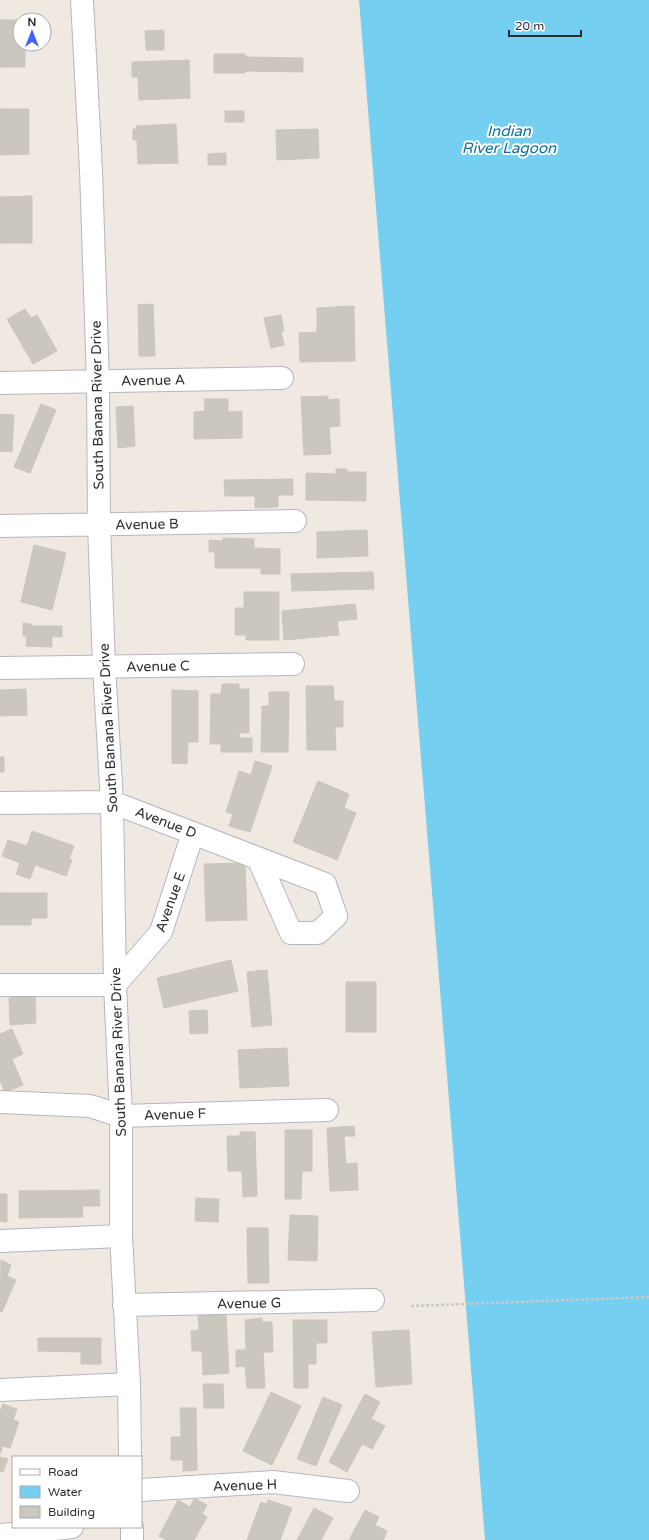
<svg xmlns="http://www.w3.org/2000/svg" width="649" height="1540" viewBox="0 0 649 1540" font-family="'Varela Round',sans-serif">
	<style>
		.water { fill: #75cff0 }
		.building { fill: #cbc7bf; stroke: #cbc5ba }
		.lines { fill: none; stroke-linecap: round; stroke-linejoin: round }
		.minor-casing { stroke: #b4b7c1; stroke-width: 24 }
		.path { stroke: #c9c9c9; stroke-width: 2.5; stroke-dasharray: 3 2; stroke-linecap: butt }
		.minor { stroke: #fff; stroke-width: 22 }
		.labels { text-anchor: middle; stroke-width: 4; stroke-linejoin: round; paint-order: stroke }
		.street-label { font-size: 14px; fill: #2e2e2e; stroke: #fff }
		.water-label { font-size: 15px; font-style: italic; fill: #0d6fa3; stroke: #fff }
	</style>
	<rect width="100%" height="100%" fill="#efe9e1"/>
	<path class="water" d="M359,0H649V1540H485Z"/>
	<path class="building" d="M0,20H20V44H25V67H0Z
		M164,30V50H146L145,31Z
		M214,54H245V73H214Z
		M245,57L303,58V72L245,71Z
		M189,60L190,98L139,100L138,77H132V62Z
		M0,109H29V154L0,155Z
		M225,111H244V122H225Z
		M176,124L178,163L138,164L137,140H133V129H137L136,126Z
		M318,129L319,158L277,160L276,130Z
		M226,153V165H208V154Z
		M32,196V243H0V197Z
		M153,304L155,356H139L138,305Z
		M354,306L355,361L300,362L299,333L317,332V308Z
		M25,309L31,318L37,315L57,351L33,364L7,319Z
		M281,315L284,331H281L284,345L271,348L264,318Z
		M328,396V400L339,399L340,426L329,427L331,454L304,455L301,397Z
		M204,399H228V412L242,411V438L194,439V412L205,411Z
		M41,404L56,410L30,473L14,467Z
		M133,406L135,446L118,448L116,407Z
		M0,414L14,415L12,452L0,451Z
		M336,469H347V472H366V501L306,500V473L336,474Z
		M293,479V495H278V507L255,508V496H225L224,480Z
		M367,530L368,556L317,558V532Z
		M223,538L254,539V548L280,549V574H261V568H215V552H209V540L223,541Z
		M34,545L66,553L52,610L21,602Z
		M373,572L374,589L292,591L291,574Z
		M244,592H279V640H246V635H235V608H244Z
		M355,604L357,619L337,621L339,635L284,640L282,611Z
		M23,623L31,624V626H62V637L52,636V647L26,646L27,636H23Z
		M222,684H239V689H249V733H239V738H252V752H221V744H210L211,694H221Z
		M306,686H333L334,701H343V727H335L336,750H307Z
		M26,689L27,715L0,716V690Z
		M172,690L198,691V742H188L187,764L172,763Z
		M269,692H289L288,752H261L262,706H269Z
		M0,757H4V772H0Z
		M255,761L272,766L250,832L229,826L233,814L226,812L239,771L251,775Z
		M318,781L349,794L344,808L356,813L337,860L293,842Z
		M32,831L74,846L69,859L72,860L66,876L35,865L30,879L16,874L20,863L2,856L8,840L27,846Z
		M245,863L247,920L206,921L204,864Z
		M0,893H47V918H31V925H0Z
		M231,960L238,991L164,1008L157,978Z
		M267,970L272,1025L252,1027L247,972Z
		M346,982H376V1032H346Z
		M35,997L36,1023L10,1025L9,998Z
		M207,1010L208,1033L190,1034L189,1011Z
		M12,1029L23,1054L12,1059L23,1085L5,1092L0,1080V1034Z
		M287,1048L289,1086L240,1088L238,1050Z
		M354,1126L355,1136H344L346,1164L357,1163L358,1190L330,1191L327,1128Z
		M285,1130H312V1171H302L301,1199H285Z
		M240,1132H255L257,1196L243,1197L242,1171H228L227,1136H240Z
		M99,1190L100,1206H82L83,1217L19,1218V1191Z
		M0,1194H7V1222L0,1221Z
		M196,1198L219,1199L218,1222L195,1221Z
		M290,1215L318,1216L317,1261L288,1260Z
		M247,1228H268L269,1283H248Z
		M1,1260L11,1265L7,1276L16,1280L2,1312L0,1311Z
		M226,1314L229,1373L203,1375L202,1351H192L191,1331L199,1330L198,1316Z
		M262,1318V1322H272L273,1352H263L265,1388H247L245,1366L236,1367V1350H246L245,1320Z
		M293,1320H327V1343H316V1364H308V1388H294Z
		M409,1330L412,1384L376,1387L372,1332Z
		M38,1338H101V1364H81V1352L38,1351Z
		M203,1384H223L224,1408H204Z
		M271,1392L301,1406L272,1465L243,1451Z
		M365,1394L380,1402L371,1419L385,1426L372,1449L362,1444L347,1472L329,1462Z
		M323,1397L342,1405L316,1466L297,1459Z
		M3,1404L17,1409L13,1420L19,1422L10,1448L3,1446L0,1454V1412Z
		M180,1408H196L197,1470L183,1471V1460H171V1437H181Z
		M0,1457L8,1459L3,1472L0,1471Z
		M194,1498L207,1505L202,1514L207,1517L194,1540H167L159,1536L178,1500L190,1507Z
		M268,1500L292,1508L280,1540H247L261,1502L267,1504Z
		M314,1508L333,1518L321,1540H297Z
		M365,1510L379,1517L375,1525L387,1531L383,1540H349Z"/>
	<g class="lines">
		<g class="minor-casing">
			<path id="minor" d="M82,0L91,170L98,381L99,524L104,667L112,802L115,985L121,1116V1236L129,1384L130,1457
				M0,383L282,378
				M0,526L295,521
				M0,668L293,664
				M0,803L112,802L325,884L336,916L318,933H291L258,858
				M0,985H115L161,932L193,833
				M0,1102L90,1106L121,1116L327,1110
				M0,1241L121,1236
				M124,1305L373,1300
				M0,1390L129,1384
				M141,1490L273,1482L348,1491
				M132,1527V1540
				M2,1535L72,1527"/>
		</g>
		<path class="path" d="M411,1306L649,1297"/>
		<use href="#minor" class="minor"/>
	</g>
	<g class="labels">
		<g class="street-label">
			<text transform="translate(153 380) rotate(-1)" y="5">Avenue A</text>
			<text transform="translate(97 405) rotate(-91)" y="5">South Banana River Drive</text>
			<text transform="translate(147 524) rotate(-1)" y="5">Avenue B</text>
			<text transform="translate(158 666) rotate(-1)" y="5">Avenue C</text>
			<text transform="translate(108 728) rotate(-93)" y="5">South Banana River Drive</text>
			<text transform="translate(166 822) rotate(21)" y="5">Avenue D</text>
			<text transform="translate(170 902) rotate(-70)" y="5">Avenue E</text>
			<text transform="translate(118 1052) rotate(-92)" y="5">South Banana River Drive</text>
			<text transform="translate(175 1114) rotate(-2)" y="5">Avenue F</text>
			<text transform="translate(249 1303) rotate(-1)" y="5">Avenue G</text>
			<text transform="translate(245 1485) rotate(-2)" y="5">Avenue H</text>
		</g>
		<g class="water-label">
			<text x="509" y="136">Indian<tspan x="509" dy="17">River Lagoon</tspan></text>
		</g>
	</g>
	<rect x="12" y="1456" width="130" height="72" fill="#ffffff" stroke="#ababab"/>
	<rect x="20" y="1469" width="20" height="6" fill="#ffffff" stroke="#ababab"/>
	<text x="48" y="1476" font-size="12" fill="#2e2e2e">Road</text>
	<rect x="20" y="1486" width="20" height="12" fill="#75cff0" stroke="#ababab"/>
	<text x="48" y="1496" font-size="12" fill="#2e2e2e">Water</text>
	<rect x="20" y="1506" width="20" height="12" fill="#cbc7bf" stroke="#ababab"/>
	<text x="48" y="1516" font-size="12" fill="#2e2e2e">Building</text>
	<g transform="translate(32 32)"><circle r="19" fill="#ffffff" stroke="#ababab"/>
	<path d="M0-3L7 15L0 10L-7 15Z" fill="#4264fb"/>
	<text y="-6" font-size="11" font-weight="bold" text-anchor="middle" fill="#2e2e2e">N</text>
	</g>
	<path d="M509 30v6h72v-6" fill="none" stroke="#2e2e2e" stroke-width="2"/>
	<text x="515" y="30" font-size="12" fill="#2e2e2e" stroke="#ffffff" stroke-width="3" paint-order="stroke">20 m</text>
</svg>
